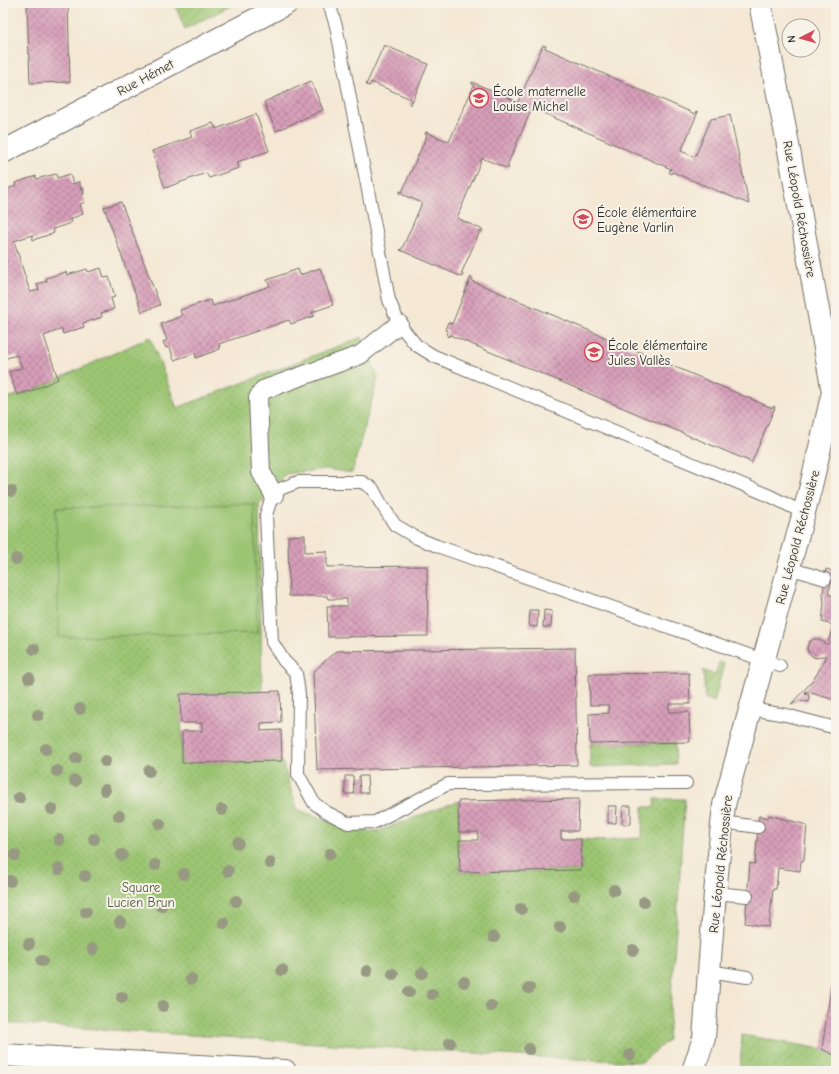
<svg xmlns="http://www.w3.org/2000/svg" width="839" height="1074" viewBox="0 0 839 1074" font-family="'Comic Neue',sans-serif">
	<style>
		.grass { fill: url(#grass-dots); stroke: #63784e }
		.garden { fill: url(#garden-furrows); stroke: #63784e }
		.pitch { fill: #9bc572; stroke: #63784e }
		.building { fill: url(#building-cross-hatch) }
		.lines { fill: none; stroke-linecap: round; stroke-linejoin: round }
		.service-casing { stroke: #716d66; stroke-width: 14 }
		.pedestrian-casing { stroke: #716d66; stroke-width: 20 }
		.minor-casing { stroke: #716d66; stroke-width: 24 }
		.service { stroke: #fff; stroke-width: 12 }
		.pedestrian { stroke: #fff; stroke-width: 18 }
		.minor { stroke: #fff; stroke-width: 22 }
		.tree { fill: #989983 }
		.labels { text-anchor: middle; stroke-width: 4; stroke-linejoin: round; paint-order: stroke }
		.street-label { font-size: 13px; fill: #2b2b2b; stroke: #f7f3e8 }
		.poi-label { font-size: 13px; fill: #2b2b2b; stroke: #f7f3e8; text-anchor: start }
		.park-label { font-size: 13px; fill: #4d5940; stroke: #f7f3e8 }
	</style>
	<defs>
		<pattern id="grass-dots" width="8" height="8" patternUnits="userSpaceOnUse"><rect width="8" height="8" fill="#9bc572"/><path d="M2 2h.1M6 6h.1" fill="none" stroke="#86a963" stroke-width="1.8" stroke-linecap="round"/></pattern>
		<pattern id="garden-furrows" width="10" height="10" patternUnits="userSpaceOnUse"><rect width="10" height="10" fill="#9bc572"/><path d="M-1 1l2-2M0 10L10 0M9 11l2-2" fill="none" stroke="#86a963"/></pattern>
		<pattern id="building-cross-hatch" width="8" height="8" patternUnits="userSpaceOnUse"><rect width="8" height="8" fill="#d89fb9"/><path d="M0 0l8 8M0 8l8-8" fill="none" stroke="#af8297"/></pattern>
	</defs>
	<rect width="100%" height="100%" fill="#f7f3e8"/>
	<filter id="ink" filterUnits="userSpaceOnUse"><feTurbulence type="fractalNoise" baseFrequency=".025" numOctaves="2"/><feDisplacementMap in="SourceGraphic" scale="8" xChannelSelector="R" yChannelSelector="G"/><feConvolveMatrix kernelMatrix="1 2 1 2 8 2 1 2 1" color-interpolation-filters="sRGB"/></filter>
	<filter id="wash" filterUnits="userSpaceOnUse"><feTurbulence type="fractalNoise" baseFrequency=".012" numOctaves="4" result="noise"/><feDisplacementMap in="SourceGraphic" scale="16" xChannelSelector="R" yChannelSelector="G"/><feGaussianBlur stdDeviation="0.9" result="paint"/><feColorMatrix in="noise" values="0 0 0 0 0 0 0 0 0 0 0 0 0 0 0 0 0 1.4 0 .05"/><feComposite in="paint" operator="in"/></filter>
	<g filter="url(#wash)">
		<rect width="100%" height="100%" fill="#f4e8d4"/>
		<path class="grass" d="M150,337L177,408L362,337L378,377L352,473L326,469L286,474L259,504L262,692L181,694L182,763L282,761L297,809L350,829L376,832L458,801L460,872L581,870V839L594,840L642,838L643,807H655V799H685L682,837L680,874L668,1040L642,1062L534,1057L3,1023V399L29,392Z
			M675,743L676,764L590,767V744Z"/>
		<path class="garden" d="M174,3H236L185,29Z
			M719,662L724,664L714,702L705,698L703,670L715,675Z
			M742,1035L822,1049L836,1056V1071H740Z"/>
		<path class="pitch" d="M254,504L257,633L59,637L56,508Z"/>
		<g id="blocks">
			<path class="building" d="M27,3H68L70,82L30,83Z
				M384,45L428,64L411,105L409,104L411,99L371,82L369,86L366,85Z
				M543,45L546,46L545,48L695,114L696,111L698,112L681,151L695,157L711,119L730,115L749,204L672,172L671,174L669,172L671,169L532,108L507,166L509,167L508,169L482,158L457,218L483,230L482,232L480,231L461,274H463L462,277L400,250L401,249H402L422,203L399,193L400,191L402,192L427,135L425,134L426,132L449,142L474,85L472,84V82L518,102Z
				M311,81L323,110L276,131L264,102Z
				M256,114L269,151L237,162L239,168L209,178L206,173L165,188L152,151L192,137L190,131L213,123L216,129Z
				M56,174L57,178L70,174L73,184L79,182L81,189L83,188L84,194L82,195L85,202L80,204L83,214L70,219L71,223L53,229L54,233L33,240L32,235L14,241L30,292L39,290L37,284L47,281L46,278L66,272L67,275L87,269L88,272L101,268L104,278L109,277L115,297L111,298L114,309L101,313L102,317L83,323L84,327L63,334L62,329L44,336L58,379L29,392V391L17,395L9,372L22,368L17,355L3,359V326L8,324L5,318L3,319V263L7,262L4,252L5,251L3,244V196L8,195L7,189L16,186L15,183L36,176V179Z
				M121,202L160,305L142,312L104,207Z
				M320,268L333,305L312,312L314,316L291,324L289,320L219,344L220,349L196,358L195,353L174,360L170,347L166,348L163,342L167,340L161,324L182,316L180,310L210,300L213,306L270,286L267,280L298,269L300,275Z
				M471,277L473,278L472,281L772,408L774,406L775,407L751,464L749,462V461L450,335L448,337L447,336L448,331L445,330L448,322L452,324Z
				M305,535V552L327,551V567L427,566L428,636L328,637L327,606H347V599H328L327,596H289L288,536Z
				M826,569L836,572V574L834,573L828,594L836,597V700H835L808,692L806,691L805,694L809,695L808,702L799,700L791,704L807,687L817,674L824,660L825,661L826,656H822L817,658L813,657L808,652L807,648L809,642L814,639H818L824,642L825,644H828L833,625L822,622L824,604L823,593Z
				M530,610H538L537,627L529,626Z
				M544,610L552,611L551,627H543Z
				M575,648L577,765L317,770L313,672L336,651Z
				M689,673L690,704H669V712H689L690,742L590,744L589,714L609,713V705H590L589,674Z
				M280,691L281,722L261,723V731L281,730L282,761L182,763V731H202V723H181L180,694Z
				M345,776H353L354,794H345Z
				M359,776H367L368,793H360Z
				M579,799L578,831H561V839H581V870L460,872L459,840H478V832H459L458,801Z
				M608,806H617L616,823H608Z
				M623,806H631V824H622Z
				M769,815L807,825L804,859L803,861H801L800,871L778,868L776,889H773L769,927L745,923L750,863L755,864L759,816L768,818Z
				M835,961H836V1056L822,1049Z"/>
		</g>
	</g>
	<g filter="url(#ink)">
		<use href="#blocks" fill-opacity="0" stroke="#716d66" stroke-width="1"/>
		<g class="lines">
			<g class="service-casing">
				<path id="service" d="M329,3L336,26L381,257L389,300L399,324L416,345L434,356L770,496L804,513
					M789,568L825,579
					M750,709L786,715L836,728
					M686,783L448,784L406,806L375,822L348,823L326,812L314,803L298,774L299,694L296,673L284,661L272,642L266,515L271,499L280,489L298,482H362L373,489L380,502L395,525L417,538L437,546L780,666
					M722,822L758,827
					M715,893L747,896
					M709,971L747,977"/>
			</g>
			<g class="pedestrian-casing">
				<path id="pedestrian" d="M274,495L261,472L258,398L263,390L360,355L399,324"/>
			</g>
			<g class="minor-casing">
				<path id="minor" d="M3,152L287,3
					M3,1055L285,1071
					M693,1071L704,1038L715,893L724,805L810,490L833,392L786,134L760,3"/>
			</g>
			<use href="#service" class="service"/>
			<use href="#pedestrian" class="pedestrian"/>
			<use href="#minor" class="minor"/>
		</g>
		<g class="tree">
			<circle cx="11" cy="491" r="6"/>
			<circle cx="16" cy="559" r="6"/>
			<circle cx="34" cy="649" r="6"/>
			<circle cx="29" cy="678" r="6"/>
			<circle cx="80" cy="709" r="6"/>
			<circle cx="38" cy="715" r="6"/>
			<circle cx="46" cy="749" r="6"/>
			<circle cx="76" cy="758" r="6"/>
			<circle cx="105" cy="761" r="6"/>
			<circle cx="57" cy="771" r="6"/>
			<circle cx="149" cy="771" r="6"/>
			<circle cx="75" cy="781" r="6"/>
			<circle cx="105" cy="790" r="6"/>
			<circle cx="19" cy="798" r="6"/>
			<circle cx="52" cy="809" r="6"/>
			<circle cx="222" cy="810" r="6"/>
			<circle cx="119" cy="816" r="6"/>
			<circle cx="160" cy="824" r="6"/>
			<circle cx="94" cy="839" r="6"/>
			<circle cx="59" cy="840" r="6"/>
			<circle cx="238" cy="843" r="6"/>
			<circle cx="330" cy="854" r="6"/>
			<circle cx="15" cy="855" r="6"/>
			<circle cx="122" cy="855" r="6"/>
			<circle cx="270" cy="863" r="6"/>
			<circle cx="155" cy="865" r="6"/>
			<circle cx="59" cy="869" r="6"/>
			<circle cx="228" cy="871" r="6"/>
			<circle cx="184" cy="874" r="6"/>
			<circle cx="85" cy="876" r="6"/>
			<circle cx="10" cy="881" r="6"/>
			<circle cx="614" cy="890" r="6"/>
			<circle cx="574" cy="895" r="6"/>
			<circle cx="236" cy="901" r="6"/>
			<circle cx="644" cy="902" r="6"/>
			<circle cx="161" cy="906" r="6"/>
			<circle cx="521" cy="909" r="6"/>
			<circle cx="86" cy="912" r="6"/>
			<circle cx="120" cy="922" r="6"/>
			<circle cx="224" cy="923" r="6"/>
			<circle cx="560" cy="927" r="6"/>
			<circle cx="494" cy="937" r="6"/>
			<circle cx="29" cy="944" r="6"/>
			<circle cx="93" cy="949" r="6"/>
			<circle cx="633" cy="950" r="6"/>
			<circle cx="42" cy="961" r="6"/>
			<circle cx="282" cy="970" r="6"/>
			<circle cx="367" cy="971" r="6"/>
			<circle cx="422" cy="973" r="6"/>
			<circle cx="393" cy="974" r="6"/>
			<circle cx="191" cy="979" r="6"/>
			<circle cx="464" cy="982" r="6"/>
			<circle cx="529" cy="988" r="6"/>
			<circle cx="409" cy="992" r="6"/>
			<circle cx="432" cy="994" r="6"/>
			<circle cx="122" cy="997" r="6"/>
			<circle cx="163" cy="1006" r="6"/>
			<circle cx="491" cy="1006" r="6"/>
			<circle cx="450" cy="1043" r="6"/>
			<circle cx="529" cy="1049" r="6"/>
			<circle cx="630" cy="1055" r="6"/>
		</g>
	</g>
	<defs>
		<g id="school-ring" transform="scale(1)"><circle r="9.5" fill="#f7f3e8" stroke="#d1495b" stroke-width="1.5"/><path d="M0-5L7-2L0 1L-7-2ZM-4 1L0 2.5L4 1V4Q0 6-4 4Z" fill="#d1495b"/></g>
	</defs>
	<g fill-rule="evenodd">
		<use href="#school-ring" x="479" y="98"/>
		<use href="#school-ring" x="583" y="219"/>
		<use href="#school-ring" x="594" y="352"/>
	</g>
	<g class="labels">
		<g class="street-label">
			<text transform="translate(145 77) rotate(-28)" y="5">Rue Hémet</text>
			<text transform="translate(800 209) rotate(80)" y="5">Rue Léopold Réchossière</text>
			<text transform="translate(797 537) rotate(-75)" y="5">Rue Léopold Réchossière</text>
			<text transform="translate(720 864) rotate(-84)" y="5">Rue Léopold Réchossière</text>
		</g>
		<g class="poi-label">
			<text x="493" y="96">École maternelle<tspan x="493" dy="15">Louise Michel</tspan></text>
			<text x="597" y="217">École élémentaire<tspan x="597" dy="15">Eugène Varlin</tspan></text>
			<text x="608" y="350">École élémentaire<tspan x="608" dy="15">Jules Vallès</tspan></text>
		</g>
		<g class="park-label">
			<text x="141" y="892">Square<tspan x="141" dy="15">Lucien Brun</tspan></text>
		</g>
	</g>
	<rect width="839" height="1074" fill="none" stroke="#f7f3e8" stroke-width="16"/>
	<g transform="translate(801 38) rotate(264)"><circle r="19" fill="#f7f3e8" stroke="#a5a39c"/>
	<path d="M0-3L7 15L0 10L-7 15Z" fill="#d1495b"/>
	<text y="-6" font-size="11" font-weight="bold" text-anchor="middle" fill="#2b2b2b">N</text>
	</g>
</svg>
